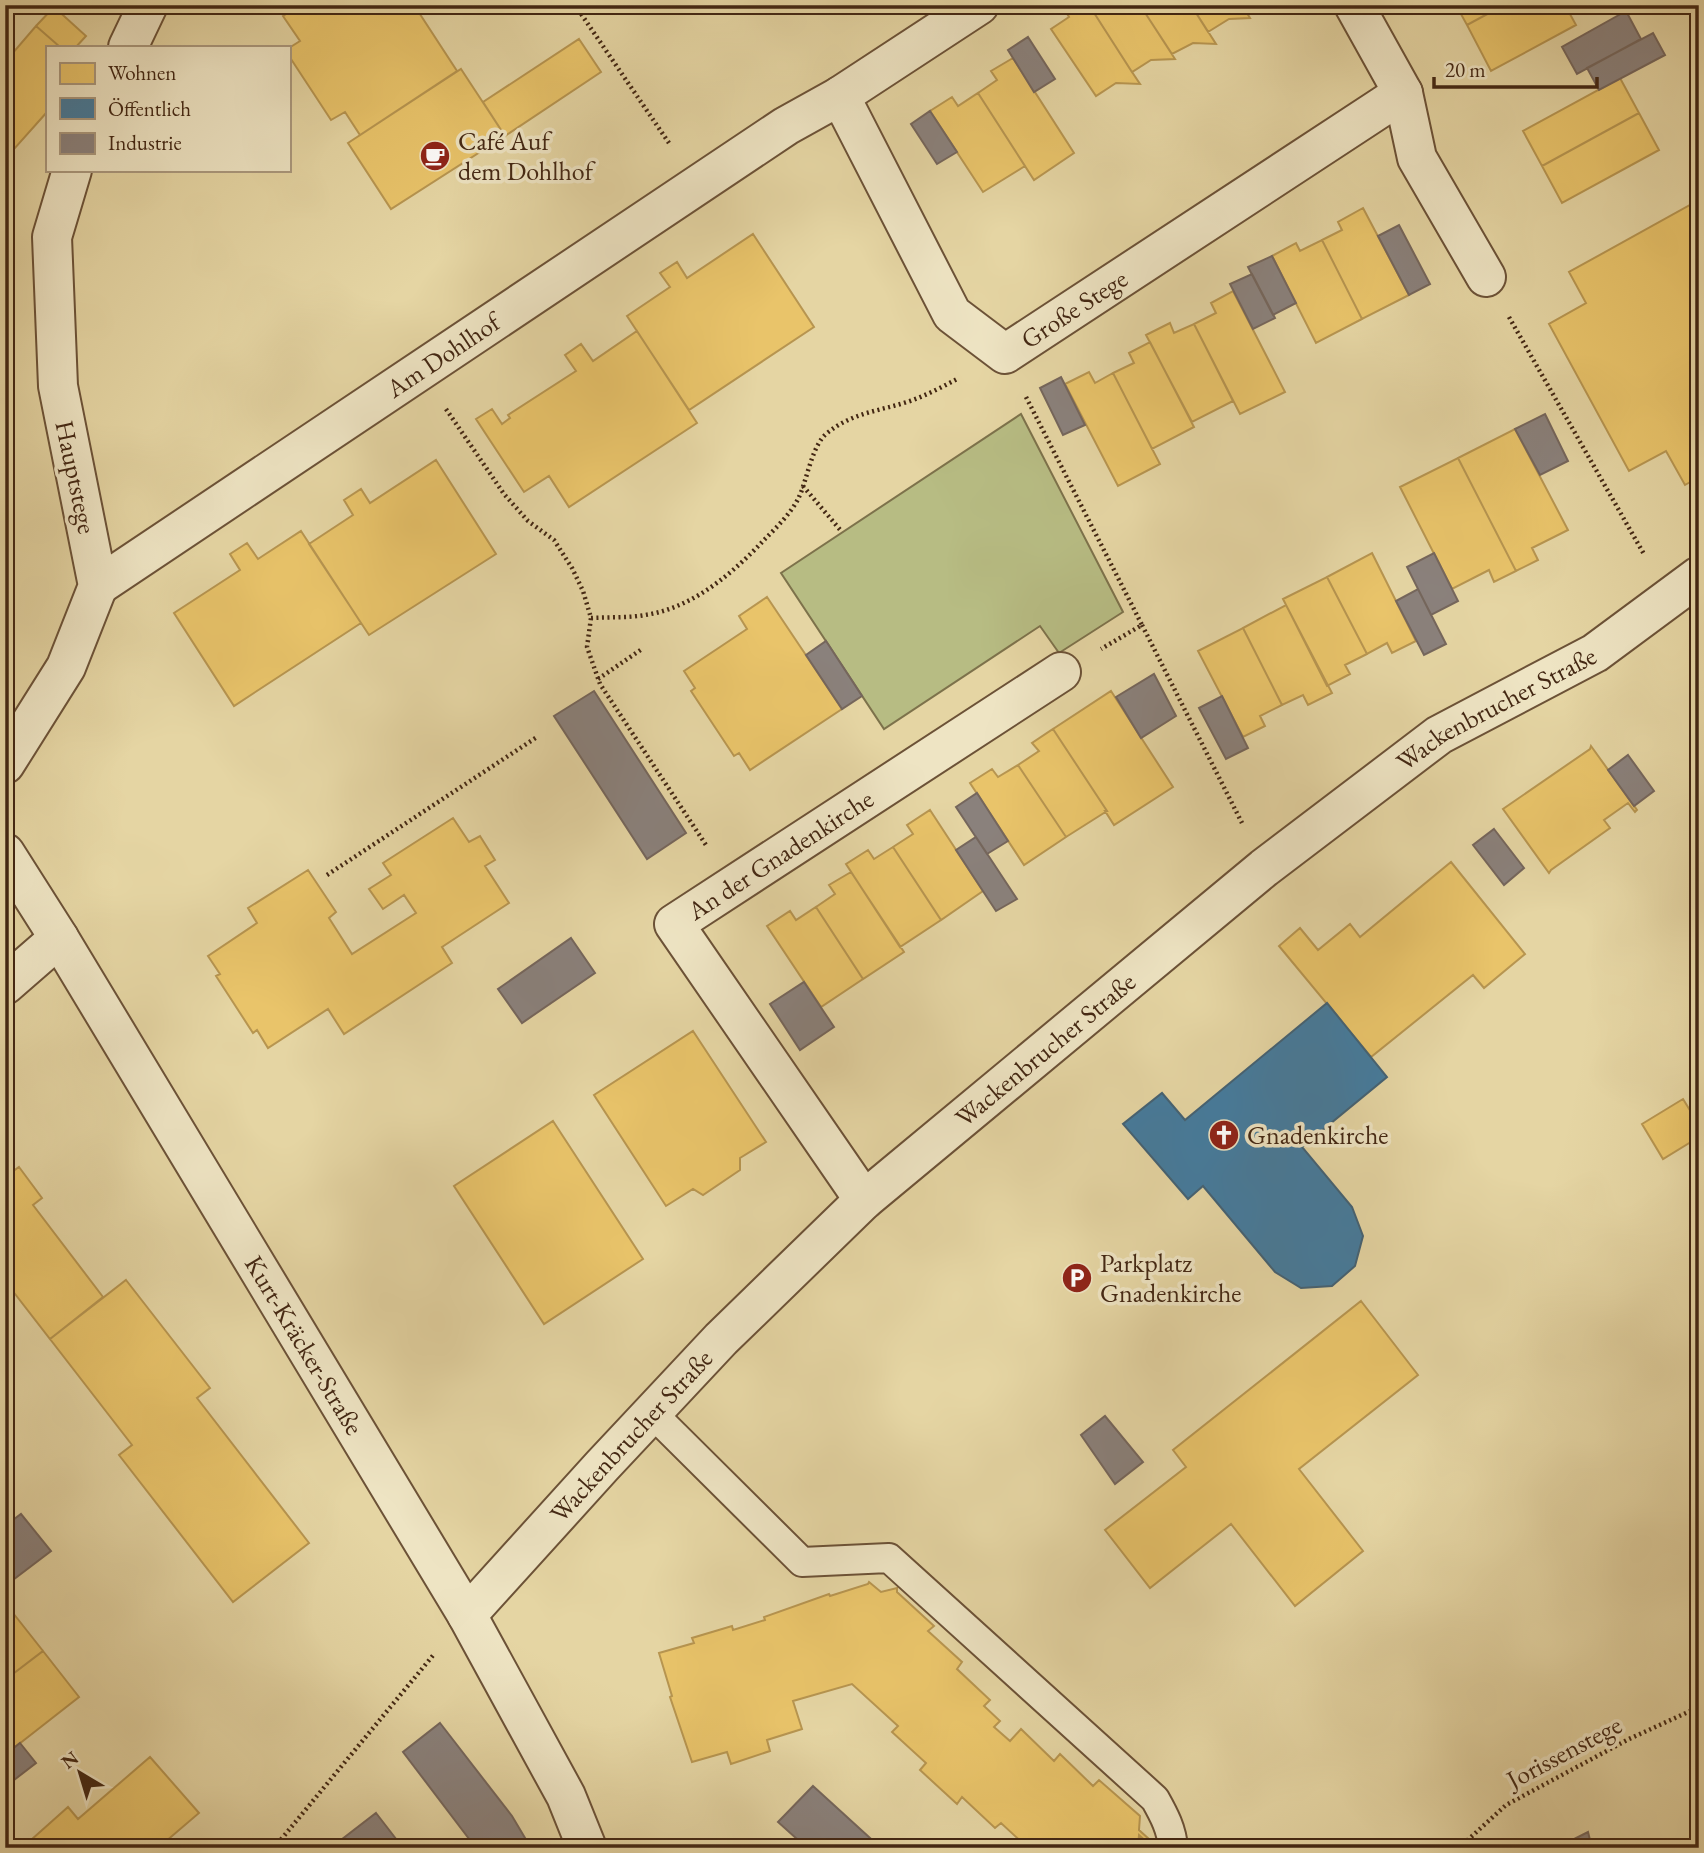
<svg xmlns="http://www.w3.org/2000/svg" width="1704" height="1853" viewBox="0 0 1704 1853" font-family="'EB Garamond',serif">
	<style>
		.green { fill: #b7bc83; stroke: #7d724b; stroke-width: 2 }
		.homes { fill: #e9c46a; stroke: #b79550; stroke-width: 2 }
		.public { fill: #457b9d; stroke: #446274; stroke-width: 2 }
		.industry { fill: #8a817c; stroke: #75665c; stroke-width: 2 }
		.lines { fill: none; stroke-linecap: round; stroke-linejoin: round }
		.service-casing { stroke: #6c5237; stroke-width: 32 }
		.minor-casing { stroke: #6c5237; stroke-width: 42 }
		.path { stroke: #432713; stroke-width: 4.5; stroke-dasharray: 2 3.5; stroke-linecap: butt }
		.service { stroke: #eee4c3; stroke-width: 28 }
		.minor { stroke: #eee4c3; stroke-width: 38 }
		.labels { text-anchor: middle; stroke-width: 7; stroke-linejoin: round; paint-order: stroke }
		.poi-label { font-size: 26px; fill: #432713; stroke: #eee4c3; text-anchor: start }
		.street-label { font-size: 26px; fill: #432713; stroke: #eee4c3 }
	</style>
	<rect width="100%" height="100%" fill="#e5d5a3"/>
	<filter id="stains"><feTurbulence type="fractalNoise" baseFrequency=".00286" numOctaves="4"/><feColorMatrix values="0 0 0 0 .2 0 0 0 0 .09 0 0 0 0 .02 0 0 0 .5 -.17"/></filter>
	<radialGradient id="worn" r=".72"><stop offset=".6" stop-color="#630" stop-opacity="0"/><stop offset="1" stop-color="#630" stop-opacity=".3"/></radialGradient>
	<path class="green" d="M1021,414L1123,612L1059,653L1040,626L884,729L781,573Z"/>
	<path class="homes" d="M300,5H414L457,71L360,135L345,112L331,120L289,56V48L300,41L283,16Z
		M1089,5H1140L1175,59L1151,60L1132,72Z
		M1089,5L1132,72L1140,84L1116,83L1096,96L1051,29L1069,17L1062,5Z
		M1140,5H1191L1216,44L1193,43L1172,54Z
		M1191,5H1242L1250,18L1229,19L1208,32Z
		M1456,5H1504L1467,25Z
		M1504,5H1565L1576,25L1491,71L1467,25Z
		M54,7L86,36L76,47H60L36,26Z
		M36,26L60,47H47V112L15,148L5,140V62Z
		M579,39L601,72L505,136L483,102Z
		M1013,58L1074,153L1034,180L978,93L997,80L991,71Z
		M461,69L505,136L391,209L348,143Z
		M1620,78L1639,113L1542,166L1523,131Z
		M978,93L1025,166L983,192L930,111L952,97L958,106Z
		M1639,113L1659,150L1562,203L1542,166Z
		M1699,200V477L1685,485L1666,451L1629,471L1549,324L1586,303L1569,272Z
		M1363,208L1409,295L1362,319L1322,240L1342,230L1338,222Z
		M753,234L814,327L689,410L627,316L670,287L660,273L677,262L687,278Z
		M1322,240L1362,319L1316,343L1272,256L1296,243L1300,251Z
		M5,259L10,265V289L5,293Z
		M1233,291L1285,392L1240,414L1194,324L1216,313L1211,303Z
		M1170,323L1174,333L1194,324L1233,401L1192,422L1146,335Z
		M637,331L697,423L569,507L549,476L524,492L476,419L492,409L502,424L510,418L508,415L576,371L565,355L581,344L593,361Z
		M1150,342L1194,427L1152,449L1113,373L1134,363L1129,353Z
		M1089,372L1095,383L1113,373L1160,464L1118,486L1065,384Z
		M1515,429L1568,530L1532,548L1538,560L1516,571L1458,458Z
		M1458,458L1516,571L1494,582L1489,570L1452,589L1400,487Z
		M436,460L496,554L369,635L309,544L353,515L344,500L361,489L370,503Z
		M301,531L361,623L234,706L174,613L240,570L230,554L247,543L258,559Z
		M1372,553L1416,641L1392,653L1387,643L1367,654L1327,577Z
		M1327,577L1367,654L1345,665L1350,674L1327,686L1283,599Z
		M767,597L842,709L750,770L739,753L734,756L691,691L695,688L684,671L747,629L739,616Z
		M1286,605L1332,693L1308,705L1303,695L1282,705L1243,628Z
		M1243,628L1282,705L1260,716L1265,726L1243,737L1198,651Z
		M1111,691L1173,787L1114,825L1105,811H1107L1053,729Z
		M1053,729L1107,811L1066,837L1018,765L1039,751L1032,743Z
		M1591,746L1637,810L1635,812L1628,803L1604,820L1610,828L1551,870L1549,873L1503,809L1590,749Z
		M1018,765L1066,837L1024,865L970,783L992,769L998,777Z
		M930,810L983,891L941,920L893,847L913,834L907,825Z
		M453,818L469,842L480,836L495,860L485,866L509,903L442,947L452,963L344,1034L328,1009L268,1048L257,1030L253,1033L216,976L220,974L208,956L257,923L248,908L308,870L336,912L329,918L352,954L416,913L404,895L383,909L369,889L391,875L383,863Z
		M893,847L941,920L900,947L846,864L868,850L874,859Z
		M1451,862L1525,954L1484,988L1473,975L1371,1057L1279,946L1300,928L1318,950L1350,924L1360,937Z
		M851,872L904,952L863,979L816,907L835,894L829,885Z
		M816,907L863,979L821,1007L767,926L790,911L796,920Z
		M693,1031L766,1142L740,1158V1170L703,1195L693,1189L666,1206L594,1095Z
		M1683,1099L1699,1125V1137L1663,1159L1642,1124Z
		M553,1121L643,1259L544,1324L454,1186Z
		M19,1167L42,1198L33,1205L103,1297L50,1339L5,1281V1177Z
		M126,1280L210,1388L197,1398L309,1543L233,1602L119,1455L132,1445L50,1339Z
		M1361,1301L1418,1375L1299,1469L1363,1551L1295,1606L1231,1524L1150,1588L1105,1530L1186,1467L1173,1450Z
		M869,1582L881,1592L897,1588V1592L934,1626L928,1631L962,1662L957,1669L990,1700L984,1706L1000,1721L994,1727L1010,1741L1021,1729L1054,1761L1060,1754L1093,1786L1099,1780L1140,1816L1139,1830L1150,1840L1148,1843L1139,1835L1138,1848H1028L1001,1823L995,1828L962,1797L957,1804L920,1770L926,1763L892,1732L898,1726L852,1684L793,1701L802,1729L767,1740L770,1751L731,1764L727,1752L692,1762L670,1697L672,1696L659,1653L694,1643L692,1638L732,1626L733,1630L765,1620L764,1617L829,1594L830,1596L868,1584Z
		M13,1613L43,1651L5,1680V1619Z
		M43,1651L79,1697L5,1755V1680Z
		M150,1757L199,1813L158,1848H22L68,1807L78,1819Z"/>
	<path class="public" d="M1327,1003L1387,1077L1302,1147L1352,1207L1363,1236L1355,1266L1332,1286L1301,1288L1275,1272L1203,1186L1188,1199L1123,1124L1162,1093L1185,1120Z"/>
	<path class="industry" d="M1626,11L1641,39L1577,74L1562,47Z
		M1653,33L1665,55L1599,90L1587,68Z
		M1028,37L1055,79L1034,92L1008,50Z
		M930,111L957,152L937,164L911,124Z
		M1399,225L1430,284L1409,295L1378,236Z
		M1272,256L1296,303L1273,315L1248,267Z
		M1252,274L1275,318L1253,329L1230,284Z
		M1061,377L1085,425L1063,435L1040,388Z
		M1545,414L1568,461L1540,475L1515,429Z
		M1434,553L1458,601L1431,615L1407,567Z
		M1418,589L1446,644L1424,655L1396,601Z
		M826,641L862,696L842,709L806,655Z
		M1154,674L1176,716L1141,738L1116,697Z
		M594,691L686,833L647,859L554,716Z
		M1222,696L1248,748L1226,759L1199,708Z
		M1628,755L1654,791L1634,806L1608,770Z
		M977,793L1008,841L987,854L956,807Z
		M1494,829L1524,868L1504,885L1473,845Z
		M976,837L1017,899L996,911L956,850Z
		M571,938L595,973L522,1023L498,989Z
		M804,982L834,1027L800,1050L770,1004Z
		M1105,1416L1143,1462L1115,1484L1081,1435Z
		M21,1514L51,1551L5,1586V1526Z
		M440,1723L512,1816L531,1848H476L403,1752Z
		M20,1743L36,1763L5,1787V1755Z
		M813,1786L881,1848H807L778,1822Z
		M376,1813L403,1848H340L337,1843Z
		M1588,1832L1592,1848H1567L1566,1843Z"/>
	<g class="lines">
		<g class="service-casing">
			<path id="service" d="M652,1413L802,1562L889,1558L1155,1799C1164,1815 1172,1830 1173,1848"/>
		</g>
		<g class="minor-casing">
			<g id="minor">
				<path d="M1354,5L1403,93L1417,158L1486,277"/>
				<path d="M128,47L148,5"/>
				<path id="s1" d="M840,96L952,314L1005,354L1403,93"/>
				<path id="s2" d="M98,586L786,126L840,96L979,5"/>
				<path d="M5,764L66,667L98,586L58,386L52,237L72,170"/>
				<path id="s3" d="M5,853L59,938L467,1615L566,1796L587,1848"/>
				<path d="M5,985L59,938"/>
				<path id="s4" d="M864,1200L674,924L1061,672"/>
				<path id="s5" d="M467,1615L602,1466L721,1339L864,1200L1264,868L1439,735L1595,653L1699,576"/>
			</g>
		</g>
		<path class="path" d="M575,5L671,146
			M1509,317L1645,556
			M1026,397L1142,625L1101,649
			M446,409L504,494L528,521L554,540L572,568L583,591L591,618L587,647L600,684L706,845
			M803,486L842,532
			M591,618C609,617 628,618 645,615C693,608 733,573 765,539C777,527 792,512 799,497C807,480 812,446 826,434C852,412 881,411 910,401C927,395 944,386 959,378
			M1142,625L1242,823
			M598,679L642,649
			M327,875L537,737
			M274,1848L435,1653
			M1459,1848L1506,1805L1629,1739L1699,1707"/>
		<use href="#service" class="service"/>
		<use href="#minor" class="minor"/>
	</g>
	<defs>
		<g id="cafe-disc" transform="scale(1.575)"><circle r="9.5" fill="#8f2418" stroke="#eee4c3"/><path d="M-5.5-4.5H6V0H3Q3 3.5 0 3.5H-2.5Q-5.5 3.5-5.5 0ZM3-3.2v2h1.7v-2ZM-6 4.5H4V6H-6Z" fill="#fff"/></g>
		<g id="church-disc" transform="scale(1.575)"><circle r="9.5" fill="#8f2418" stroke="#eee4c3"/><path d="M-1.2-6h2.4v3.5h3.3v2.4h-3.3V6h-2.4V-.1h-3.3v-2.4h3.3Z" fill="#fff"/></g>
		<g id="parking-disc" transform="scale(1.575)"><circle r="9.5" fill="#8f2418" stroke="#eee4c3"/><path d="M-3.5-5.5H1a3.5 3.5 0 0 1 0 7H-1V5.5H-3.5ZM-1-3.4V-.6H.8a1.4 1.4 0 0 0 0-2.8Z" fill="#fff"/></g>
	</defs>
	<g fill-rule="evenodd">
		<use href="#cafe-disc" x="435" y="156"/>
		<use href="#church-disc" x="1224" y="1135"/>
		<use href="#parking-disc" x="1077" y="1278"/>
	</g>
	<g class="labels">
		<g class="poi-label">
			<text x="458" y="150">Café Auf<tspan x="458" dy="30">dem Dohlhof</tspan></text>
			<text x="1247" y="1144">Gnadenkirche</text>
			<text x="1100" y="1272">Parkplatz<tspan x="1100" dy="30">Gnadenkirche</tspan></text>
		</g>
		<g class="street-label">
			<text dy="9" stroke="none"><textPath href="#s1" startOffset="394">Große Stege</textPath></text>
			<text dy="9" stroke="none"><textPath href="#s2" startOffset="415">Am Dohlhof</textPath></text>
			<text transform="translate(76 477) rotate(78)" y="9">Hauptstege</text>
			<text dy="9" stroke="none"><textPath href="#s5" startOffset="1377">Wackenbrucher Straße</textPath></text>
			<text dy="9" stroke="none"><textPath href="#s4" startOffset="462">An der Gnadenkirche</textPath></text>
			<text dy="9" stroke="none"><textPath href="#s5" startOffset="810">Wackenbrucher Straße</textPath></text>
			<text dy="9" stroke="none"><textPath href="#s3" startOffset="576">Kurt-Kräcker-Straße</textPath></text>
			<text dy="9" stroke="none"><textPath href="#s5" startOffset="243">Wackenbrucher Straße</textPath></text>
			<text transform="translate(1564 1752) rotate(-28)" y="9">Jorissenstege</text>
		</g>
	</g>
	<rect width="1704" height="1853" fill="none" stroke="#e5d5a3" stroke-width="28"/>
	<rect x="7" y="7" width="1690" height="1839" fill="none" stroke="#432713" stroke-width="3.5"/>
	<rect x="14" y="14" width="1676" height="1825" fill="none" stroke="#432713" stroke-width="2"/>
	<rect x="46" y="46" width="245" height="126" fill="#eee4c3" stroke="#aa987d" stroke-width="2"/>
	<rect x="60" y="63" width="35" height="21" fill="#e9c46a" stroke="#aa987d" stroke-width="2"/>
	<text x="108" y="80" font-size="21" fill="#432713">Wohnen</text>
	<rect x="60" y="98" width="35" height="21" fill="#457b9d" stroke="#aa987d" stroke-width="2"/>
	<text x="108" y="116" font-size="21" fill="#432713">Öffentlich</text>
	<rect x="60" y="133" width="35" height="21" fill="#8a817c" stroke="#aa987d" stroke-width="2"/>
	<text x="108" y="150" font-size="21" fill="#432713">Industrie</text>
	<g transform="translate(80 1773) rotate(322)" stroke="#eee4c3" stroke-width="5" paint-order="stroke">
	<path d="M0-5L12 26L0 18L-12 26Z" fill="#432713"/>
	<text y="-10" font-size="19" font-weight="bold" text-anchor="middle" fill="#432713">N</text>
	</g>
	<path d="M1434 77v10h163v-10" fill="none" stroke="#432713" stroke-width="3.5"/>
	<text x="1445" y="77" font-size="21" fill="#432713" stroke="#eee4c3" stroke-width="5" paint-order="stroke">20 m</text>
	<rect width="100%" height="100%" filter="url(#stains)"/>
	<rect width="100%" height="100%" fill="url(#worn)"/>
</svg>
